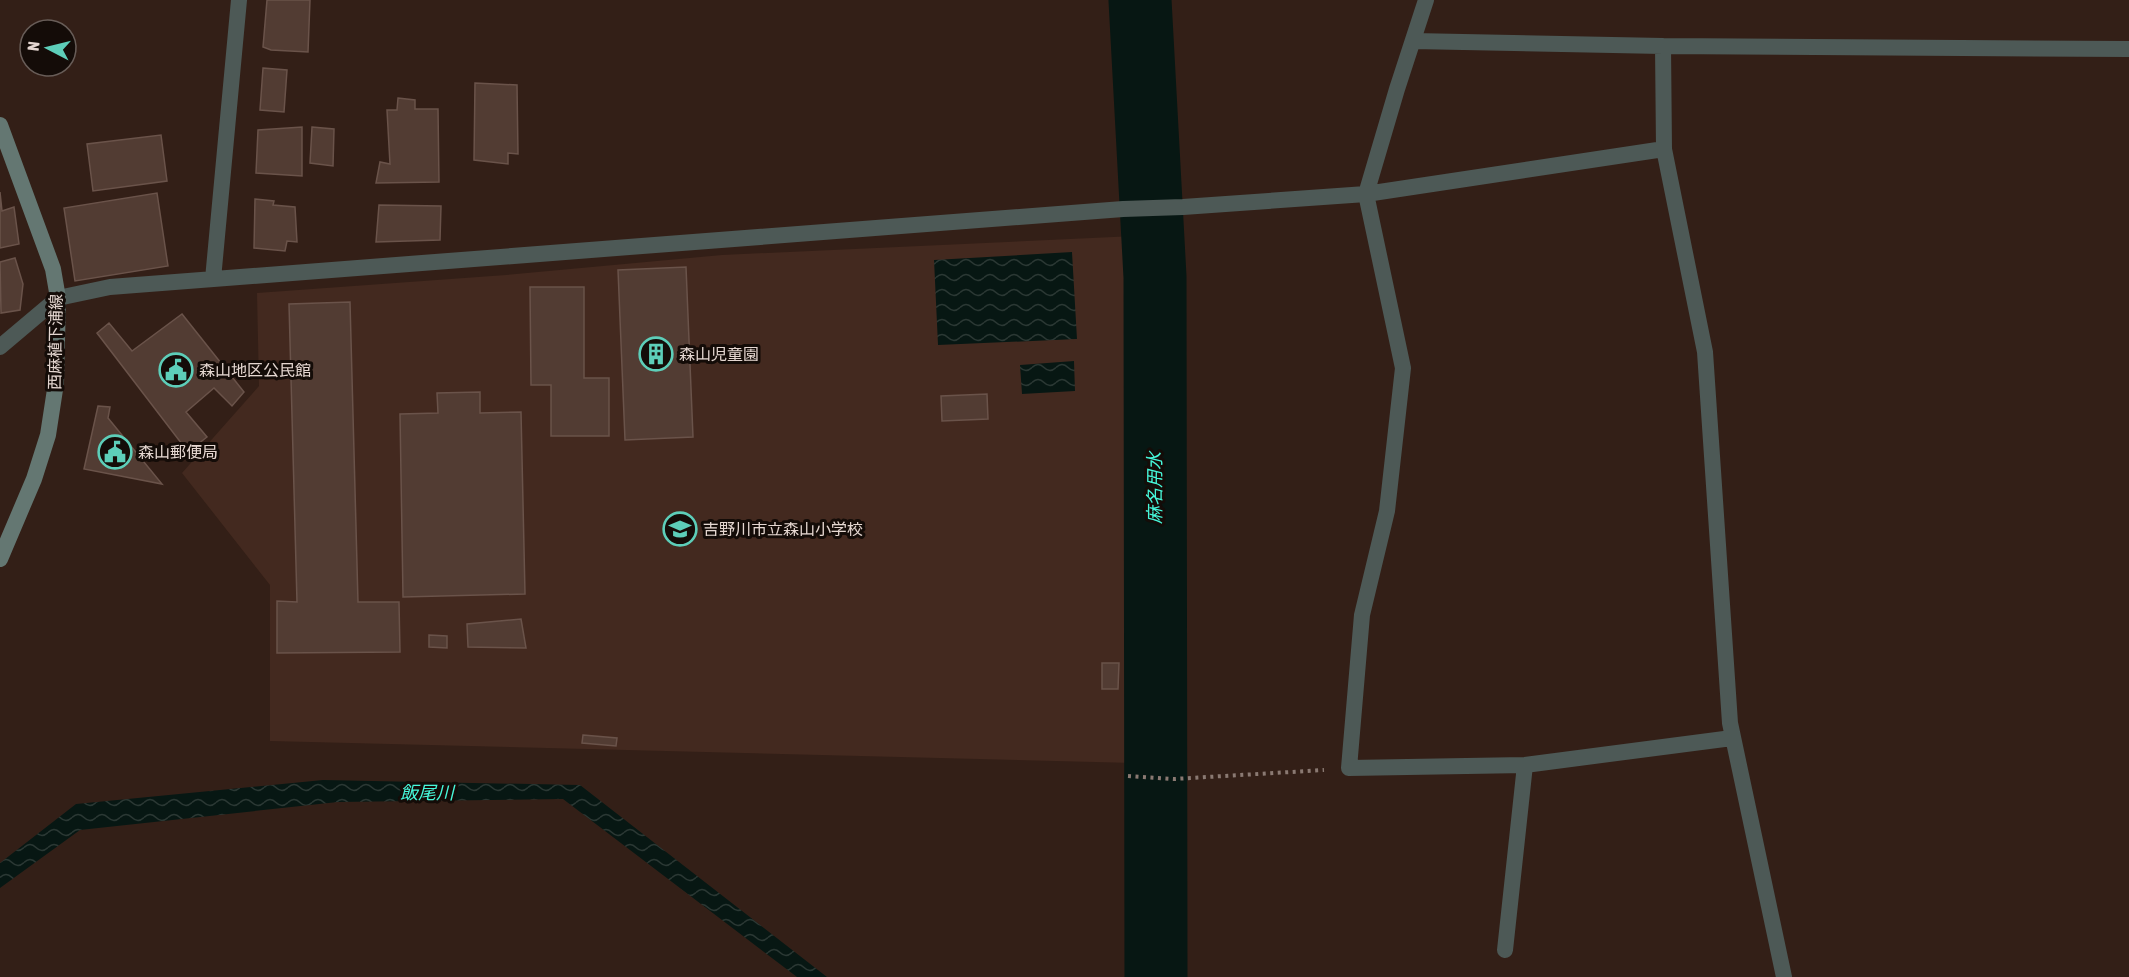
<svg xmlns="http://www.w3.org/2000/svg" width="2129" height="977" viewBox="0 0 2129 977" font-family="'Asap Condensed','Noto Sans JP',sans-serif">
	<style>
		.built { fill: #43291f }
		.water { fill: url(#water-waves) }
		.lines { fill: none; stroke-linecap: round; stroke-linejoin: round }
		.river { stroke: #071713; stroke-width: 63 }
		.building { fill: #523c33; stroke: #6a534a; stroke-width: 1.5 }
		.path { stroke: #8a7972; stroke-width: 4; stroke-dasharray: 3 4.5; stroke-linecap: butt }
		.minor { stroke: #4d5956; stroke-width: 16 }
		.secondary { stroke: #647772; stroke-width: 16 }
		.labels { text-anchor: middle; stroke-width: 6; stroke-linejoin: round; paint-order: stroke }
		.street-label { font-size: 16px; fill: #e5d7d1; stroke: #140c08 }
		.poi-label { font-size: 16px; fill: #e5d7d1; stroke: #140c08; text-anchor: start }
		.water-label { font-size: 18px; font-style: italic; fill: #46f8db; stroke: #140c08 }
	</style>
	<defs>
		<pattern id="water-waves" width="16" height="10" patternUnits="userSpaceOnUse" patternTransform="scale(1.5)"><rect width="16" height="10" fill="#071713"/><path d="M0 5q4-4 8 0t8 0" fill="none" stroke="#2b3834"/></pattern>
	</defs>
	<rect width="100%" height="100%" fill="#331f17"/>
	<path class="built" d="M1135,236L1134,763L270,741V585L182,473L259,386L257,293L506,275L722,255Z"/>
	<path class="water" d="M1072,252L1077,339L938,345L934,260Z
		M1074,361L1075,391L1022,394L1020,365Z
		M323,780L580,785L827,977H797L563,799L338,802L80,830L0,888V863L76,804Z"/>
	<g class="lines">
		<path class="river" d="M1140,0L1155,277L1156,977"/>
	</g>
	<path class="building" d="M267,0H310L308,52L271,50L263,47Z
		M263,68L287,70L284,112L260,110Z
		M475,83L517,85L518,154L508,153V164L474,160Z
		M398,98L415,100V109H438L439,182L376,183L380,162L390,164L387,110H397Z
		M302,127V176L256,173L258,130Z
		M312,127L334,129L333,166L310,163Z
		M161,135L167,181L93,191L87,144Z
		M0,192L2,211L14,207L19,244L0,248Z
		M157,193L168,266L75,281L64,208Z
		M255,199L274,201L273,205L295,207L297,242L287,241L285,251L254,248Z
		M379,205L441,206L440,240L376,242Z
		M15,258L23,284L20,310L1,313L0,262Z
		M686,267L693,437L625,440L618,270Z
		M530,287H584V378H609V436H551V385H531Z
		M350,302L358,602H399L400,652L277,653V601L297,602L289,304Z
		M182,314L244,392L232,406L214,388L186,412L207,437L188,452L97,333L109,323L132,351Z
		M480,392V413L521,412L525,594L403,597L400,414L438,413L437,393Z
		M987,394L988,419L942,421L941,396Z
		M98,406L110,407L108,418L162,484L84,469Z
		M521,619L526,648L468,647L467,624Z
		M429,635L447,636V648L429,647Z
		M1102,663H1119L1118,689H1102Z
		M583,735L617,738L616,746L582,743Z"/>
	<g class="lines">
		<path class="path" d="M1128,776L1174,779L1324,770"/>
		<path class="minor" d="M1426,0L1397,89L1366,194L1403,368L1387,511L1362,615L1349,768L1525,765L1732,738
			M1413,41L1663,46
			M213,279L239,0
			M0,347L58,298L110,287L1123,209L1183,207L1366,194L1664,149
			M1505,950L1525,765
			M1784,977L1730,723L1705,352L1664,149L1663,46L2129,49"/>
		<path class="secondary" d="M0,125L53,269L58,298L56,383L48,435L34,479L0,559"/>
	</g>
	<defs>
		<g id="building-ring" transform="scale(1.725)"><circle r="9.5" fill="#140c08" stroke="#5dceb9" stroke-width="1.5"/><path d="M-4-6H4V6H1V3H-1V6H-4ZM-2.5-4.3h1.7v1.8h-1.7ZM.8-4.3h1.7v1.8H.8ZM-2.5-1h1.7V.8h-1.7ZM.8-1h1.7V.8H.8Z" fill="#5dceb9"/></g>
		<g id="civic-ring" transform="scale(1.725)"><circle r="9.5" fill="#140c08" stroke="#5dceb9" stroke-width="1.5"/><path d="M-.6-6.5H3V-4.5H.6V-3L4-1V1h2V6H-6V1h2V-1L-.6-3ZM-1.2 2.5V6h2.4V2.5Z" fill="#5dceb9"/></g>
		<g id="school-ring" transform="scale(1.725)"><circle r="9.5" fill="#140c08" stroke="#5dceb9" stroke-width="1.5"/><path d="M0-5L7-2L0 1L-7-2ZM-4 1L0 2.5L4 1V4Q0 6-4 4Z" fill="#5dceb9"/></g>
	</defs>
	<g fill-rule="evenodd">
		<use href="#building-ring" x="656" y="354"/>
		<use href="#civic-ring" x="176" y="370"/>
		<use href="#civic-ring" x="115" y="452"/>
		<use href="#school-ring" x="680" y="529"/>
	</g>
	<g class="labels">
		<g class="street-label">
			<text transform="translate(55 342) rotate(-89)" y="6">西麻植下浦線</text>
		</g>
		<g class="poi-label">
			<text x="679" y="360">森山児童園</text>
			<text x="199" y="376">森山地区公民館</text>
			<text x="138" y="458">森山郵便局</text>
			<text x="703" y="535">吉野川市立森山小学校</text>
		</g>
		<g class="water-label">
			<text transform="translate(1155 488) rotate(-90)" y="6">麻名用水</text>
			<text x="427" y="799">飯尾川</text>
		</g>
	</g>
	<g transform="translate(48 48) rotate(277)"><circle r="28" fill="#140c08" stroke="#685d58" stroke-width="1.5"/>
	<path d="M0-4.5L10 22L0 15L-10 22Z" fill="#5dceb9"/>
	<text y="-9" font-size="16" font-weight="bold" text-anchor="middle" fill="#e5d7d1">N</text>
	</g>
</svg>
